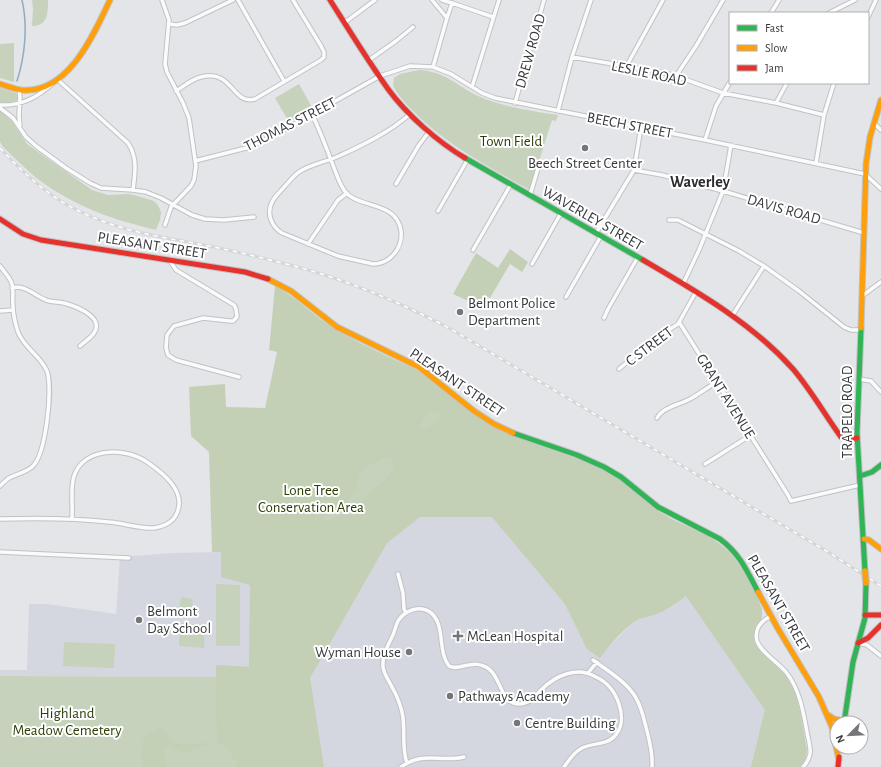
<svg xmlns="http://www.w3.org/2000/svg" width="881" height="767" viewBox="0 0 881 767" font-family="'Alegreya Sans',sans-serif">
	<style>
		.built { fill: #d5d7e0 }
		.green { fill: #c6d2bb }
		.forest { fill: #c3d0b6; fill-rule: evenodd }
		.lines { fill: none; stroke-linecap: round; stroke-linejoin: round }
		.stream { stroke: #8cacc7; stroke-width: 1.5 }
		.street-casing { stroke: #c1c2c5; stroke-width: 5.5 }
		.fast-casing { stroke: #c1c2c5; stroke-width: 7 }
		.slow-casing { stroke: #c1c2c5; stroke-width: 7 }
		.jam-casing { stroke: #c1c2c5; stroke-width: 7 }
		.street { stroke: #fbfbfc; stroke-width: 3.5 }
		.fast { stroke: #30b455; stroke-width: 5 }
		.slow { stroke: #ff9f0a; stroke-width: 5 }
		.jam { stroke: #e5322d; stroke-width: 5 }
		.rail-casing { stroke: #d6d6d6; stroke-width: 3 }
		.rail { stroke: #fff; stroke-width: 1.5; stroke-dasharray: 4.5; stroke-linecap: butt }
		.slow-bridge-casing { stroke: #c1c2c5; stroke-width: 8; stroke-linecap: butt }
		.slow-bridge { stroke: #ff9f0a; stroke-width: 5.5 }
		.poi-dot { fill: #757679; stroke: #fff; stroke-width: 1.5 }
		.labels { text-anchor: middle; stroke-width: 4; stroke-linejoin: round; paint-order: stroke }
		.street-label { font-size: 15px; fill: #393a3d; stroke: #fff }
		.park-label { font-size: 15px; fill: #2b3e06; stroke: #fff }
		.poi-label { font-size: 15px; fill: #393a3d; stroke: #fff; text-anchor: start }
		.neighbourhood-label { font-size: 16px; font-weight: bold; fill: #2b2c32; stroke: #fff }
	</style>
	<rect width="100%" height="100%" fill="#e4e5e9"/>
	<path class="built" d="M420,517H492L565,604L587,649L600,658L607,649L631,624L641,618L654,614L673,606L686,596L765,710L751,767H324L310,678L387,543Z
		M221,552L250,584L249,668L216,665V677L0,676V670H27L29,604H47L116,614L120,557L173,553Z"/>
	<path class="green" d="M32,0H48C48,13 48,26 32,26L33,9Z
		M14,43V82L0,78V44Z
		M419,70C447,72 455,85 478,96C503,107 531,111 558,115L556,121L552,120L530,190C487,166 443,143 409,107C403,100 397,94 393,85L394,78L400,74Z
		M299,84L313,109L289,122L275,98Z
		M0,88L16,93L18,96V100L11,102L0,103Z
		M0,111L12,121L27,144L92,190L108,195L127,194L134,195L154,201L158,205L161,212L160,220L156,230C122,222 87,211 57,192C37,181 20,163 3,147L0,142Z
		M430,410L471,413L488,424L507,433L597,467L623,482L652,507L673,520L708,536L729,552L745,574L762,609V617L754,633L755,641L757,647L761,653L784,674L795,692L801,714L807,751L805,760L800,767H751L765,710L686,596C676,604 666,611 654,615C649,616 644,617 639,619C624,627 610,644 600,658L587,649L565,604L492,517H420L387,543L310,678L324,767H0V676L216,677V665L249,667L250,584L221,577Z
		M216,584L240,585V646H216Z
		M181,597L193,599L191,618L178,617Z
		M180,623L205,625L204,648L179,646Z
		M64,642L115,644L114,668L63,666Z"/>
	<path class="forest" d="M510,249L528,262L522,272L510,264L490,298L484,295L477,305L453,294L476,253L498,268Z
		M275,286C295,296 310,313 329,325C348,338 371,348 391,358C401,363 411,366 420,372C444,387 463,410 489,424C525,445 567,452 605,470C628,482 644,503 666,516C688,528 712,534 730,553C739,562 763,602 762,614C761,628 749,629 757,647L786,676L796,695L807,751L805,760L800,767H751L765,710L686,596C676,603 666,610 654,615C646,617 638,618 631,624C620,633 609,646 600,658L587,649L565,604L492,517H420L387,543L310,678L324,767H237C234,757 227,745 217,743L216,665L249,667L250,585L221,577V552H212L209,452L191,436L189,387L225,384L226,407L265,408L277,352L269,350ZM428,412L443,413L431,426L420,431V426ZM390,458L392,459C401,474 370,489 363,500C360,504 360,510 356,514L343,515L327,520H322L325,515L347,501L355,493L359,475L366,467L382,459Z
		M161,726L174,744L212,743L208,745L202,746L185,753L177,750L170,745L164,749V753L167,767H144C140,759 141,750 144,742L143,740H140Z"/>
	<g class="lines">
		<path class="stream" d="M17,81C25,56 28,26 22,0"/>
		<g class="street-casing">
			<path id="street" d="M162,0L169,20L165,64L167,72L183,103L189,118L196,166L194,180L191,186L171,207L165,225
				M238,0L284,81
				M432,0L447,18L433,67
				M442,0L452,3
				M771,13L779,0
				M829,13L855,0
				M868,17L876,0
				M447,18L452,3L493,17
				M344,23L375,0
				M169,24L177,25L185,23L233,0
				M572,57L660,72L676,76L723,93L776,103L824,115
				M369,60L396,41L413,27
				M626,67L663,0
				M676,76L696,46L723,0
				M58,80L128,143C138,158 135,173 133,190
				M472,87L499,0
				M19,89C22,101 17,113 20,125
				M176,91C184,86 192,79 201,77C234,69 231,105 255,99L321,60L324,57V52L321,46L293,0
				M515,103L544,0
				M776,103L787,83
				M0,105C21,106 36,98 51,85
				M0,108L13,118L26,137L36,146L66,168L90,183L101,188L133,190L146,192L161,198L192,215L205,219L224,220L254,217
				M558,111L572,57L591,0
				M312,114C319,129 325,144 331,160C335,170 338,181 344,190C356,209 397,200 401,231C402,239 399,248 394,254C389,260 381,264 373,264L338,256L282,233C272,227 266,214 272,202C275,196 280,192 284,187C289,182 293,176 299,172C311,164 326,162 339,156C363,145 390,132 410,114
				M874,123L881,130
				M705,140L716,106L730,82
				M195,161L250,147L282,131L380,76L410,66L433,67L451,74L482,93L495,98L705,140L865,174L881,189
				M816,163L824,115L834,83
				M634,170L662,175L723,191L864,233
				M396,184L419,145L429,132
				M530,195L539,165
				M438,211L468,159
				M669,220H678L739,251L764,266L799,291L844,327L851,330H860
				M596,233L634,170L641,127
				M308,244L338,200L347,193
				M473,250L511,184
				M170,261L176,270L234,305L236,309L237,317L233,321H230L203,318L174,326L167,335L166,348L168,355L176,360L239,377
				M532,264L561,213
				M0,266C4,272 10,277 12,284C14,290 12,298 13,305C13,314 15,323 18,332C24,348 40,355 47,371C53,388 46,453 33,466C27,472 17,474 9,478C6,480 3,483 0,486
				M683,284L699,250L723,191L731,145
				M12,288C27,284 36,298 49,301C54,302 59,302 64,303C75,306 105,317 94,333C91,338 84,342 80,346
				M862,296L881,282
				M566,297L601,236
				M0,311L13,310
				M732,316L764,266
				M604,318L608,309L638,257
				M679,322L788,495L791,501L860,485
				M619,369L656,338L678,324L696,292
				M859,379L871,381L881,392
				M657,418C663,407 679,405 690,399C699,394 708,387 717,382
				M705,464L751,435
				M0,519C36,518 73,518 109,522C124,523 139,529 154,528C162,527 172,523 176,515C188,492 163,473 147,462C125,447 84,447 74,476C70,489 73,505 72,518
				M0,552L129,558
				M398,574L403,593L404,609L406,613
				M771,616C761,621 754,629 757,641C761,653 778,662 786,672C800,690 803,711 807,732C808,739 811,747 810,754C809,759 807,763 803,767
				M858,643L867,645L881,656
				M593,660C608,671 627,682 636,698C642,708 644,720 647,731C650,743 653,754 652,767
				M588,673L597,662
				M407,763C401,747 406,728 402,712C400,704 397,696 393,689C390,682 384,675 383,667C382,656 388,645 393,635C395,630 396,625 398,621C405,610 420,605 430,612C446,624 437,651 449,666C459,672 473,657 489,669C501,678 501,704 519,704C530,704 535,696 541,690C556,675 577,666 596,677C607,682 615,692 619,704C622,713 623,725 617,733C609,746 594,742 582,748C574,752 569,760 564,767
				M401,767C425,750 440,763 464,757"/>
		</g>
		<g class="fast-casing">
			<path id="fast" d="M465,158L643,260
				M861,328L857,433L865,571
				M513,433L577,455L604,467L621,477L658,507L720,539C740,554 747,571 758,592
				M860,476L872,472L881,465
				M844,723L853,662L865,618L866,583"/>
		</g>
		<g class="slow-casing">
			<path id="slow" d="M0,84C7,86 14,89 21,90C68,95 94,34 110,0
				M268,279L291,291L337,327L419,367L474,411L494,424L513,433
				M861,328L866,164L870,137L881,100
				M864,539L869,540L881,549
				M758,592L777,627L819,697L832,727L839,760
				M828,715L834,719L844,721"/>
		</g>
		<g class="jam-casing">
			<path id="jam" d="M330,0C349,30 368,61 388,89C407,115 438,142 465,158
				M0,219L23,234L41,240L245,272L268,279
				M643,260C696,291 752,323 793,369C811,390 825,415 841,437L847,439L857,438
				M865,615H881
				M858,643L868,638L881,625
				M838,767L839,757"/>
		</g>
		<use href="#street" class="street"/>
		<use href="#fast" class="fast"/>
		<use href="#slow" class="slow"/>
		<use href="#jam" class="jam"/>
		<g class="rail-casing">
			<path id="rail" d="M0,148C22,172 48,196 77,210C114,229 154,236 194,243C225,249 255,256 286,264C343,278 397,301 449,328L828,552L881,586"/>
		</g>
		<use href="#rail" class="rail"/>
		<g class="slow-bridge-casing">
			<path id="slow-bridge" d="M865,571L866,583"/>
		</g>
		<use href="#slow-bridge" class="slow-bridge"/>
	</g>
	<g class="poi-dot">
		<circle cx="585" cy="148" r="4"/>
		<circle cx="460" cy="312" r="4"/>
		<circle cx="139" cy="620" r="4"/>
		<path d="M456 630h4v4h4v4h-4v4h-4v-4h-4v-4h4z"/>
		<circle cx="409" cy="652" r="4"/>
		<circle cx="450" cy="696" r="4"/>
		<circle cx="517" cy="723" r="4"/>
	</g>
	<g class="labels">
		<g class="street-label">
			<text transform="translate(530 51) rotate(-74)" y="5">DREW ROAD</text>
			<text transform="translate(649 73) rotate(12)" y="5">LESLIE ROAD</text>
			<text transform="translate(290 124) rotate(-27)" y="5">THOMAS STREET</text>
			<text transform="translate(630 125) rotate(11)" y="5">BEECH STREET</text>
			<text transform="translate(784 209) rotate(16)" y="5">DAVIS ROAD</text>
			<text transform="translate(593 218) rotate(30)" y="5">WAVERLEY STREET</text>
			<text transform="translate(152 245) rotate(9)" y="5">PLEASANT STREET</text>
			<text transform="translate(649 346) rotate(-37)" y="5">C STREET</text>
			<text transform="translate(457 382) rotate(34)" y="5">PLEASANT STREET</text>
			<text transform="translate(726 396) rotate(58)" y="5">GRANT AVENUE</text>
			<text transform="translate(847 412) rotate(-90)" y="5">TRAPELO ROAD</text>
			<text transform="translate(779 603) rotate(60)" y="5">PLEASANT STREET</text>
		</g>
		<g class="park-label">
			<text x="511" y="146">Town Field</text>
			<text x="311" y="495">Lone Tree<tspan x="311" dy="17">Conservation Area</tspan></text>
			<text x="67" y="718">Highland<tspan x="67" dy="17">Meadow Cemetery</tspan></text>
		</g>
		<g class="poi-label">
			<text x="585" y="168" text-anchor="middle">Beech Street Center</text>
			<text x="468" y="308">Belmont Police<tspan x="468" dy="17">Department</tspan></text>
			<text x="147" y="616">Belmont<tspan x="147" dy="17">Day School</tspan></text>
			<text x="467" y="641">McLean Hospital</text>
			<text x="401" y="657" text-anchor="end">Wyman House</text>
			<text x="458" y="701">Pathways Academy</text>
			<text x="525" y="728">Centre Building</text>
		</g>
		<g class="neighbourhood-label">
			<text x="700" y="187">Waverley</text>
		</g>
	</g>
	<rect x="729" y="12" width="140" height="72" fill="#ffffff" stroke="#b0b0b1"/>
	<rect x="737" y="25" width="20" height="6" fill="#30b455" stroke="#b0b0b1"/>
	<text x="765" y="32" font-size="12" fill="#393a3d">Fast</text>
	<rect x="737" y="45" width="20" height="6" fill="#ff9f0a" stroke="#b0b0b1"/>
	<text x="765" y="52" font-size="12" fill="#393a3d">Slow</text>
	<rect x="737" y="65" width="20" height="6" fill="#e5322d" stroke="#b0b0b1"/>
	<text x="765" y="72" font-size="12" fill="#393a3d">Jam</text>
	<g transform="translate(849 735) rotate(246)"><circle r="19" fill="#ffffff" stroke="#b0b0b1"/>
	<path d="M0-3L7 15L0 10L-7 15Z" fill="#757679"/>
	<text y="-6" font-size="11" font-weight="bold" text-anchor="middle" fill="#393a3d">N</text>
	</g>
</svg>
